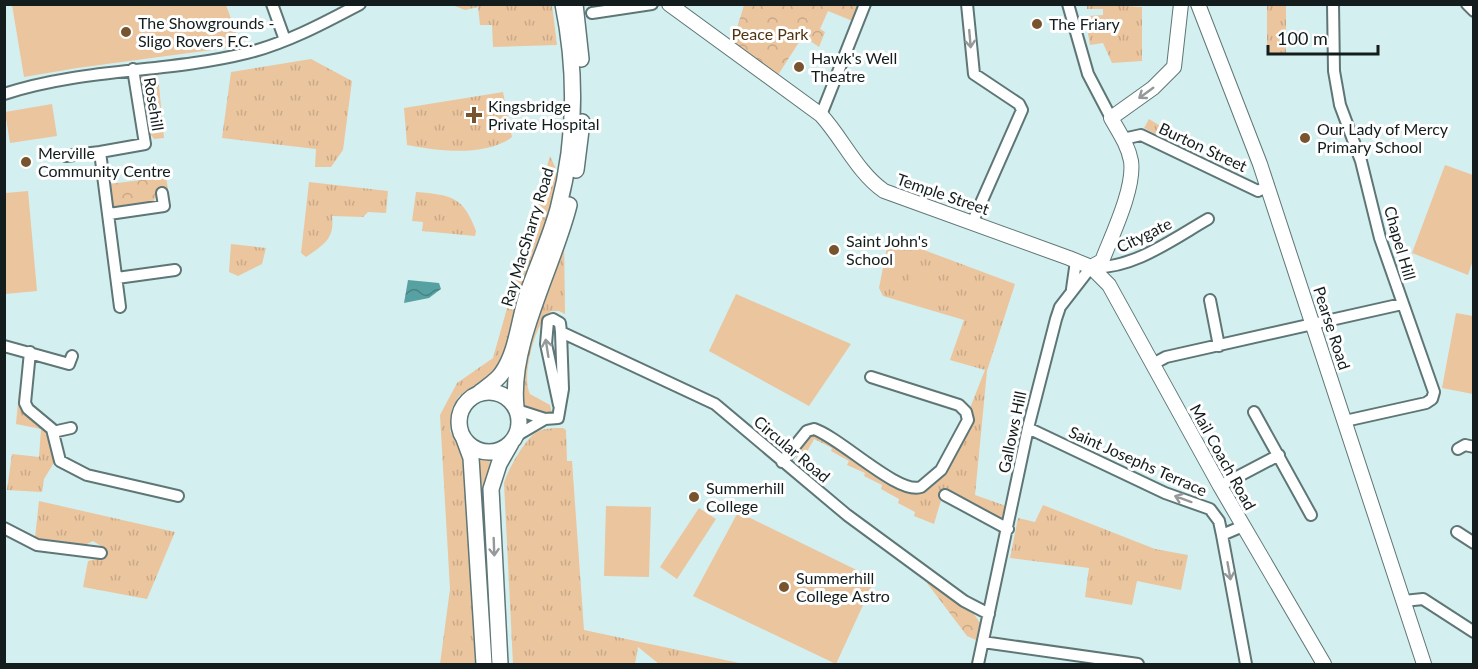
<svg xmlns="http://www.w3.org/2000/svg" width="1478" height="669" viewBox="0 0 1478 669" font-family="Lato,sans-serif">
	<style>
		.grass { fill: url(#grass-tufts) }
		.forest { fill: url(#forest-crowns) }
		.garden { fill: #ebc59e }
		.water { fill: url(#water-waves) }
		.lines { fill: none; stroke-linecap: round; stroke-linejoin: round }
		.minor-casing { stroke: #5e7676; stroke-width: 14 }
		.major-casing { stroke: #5e7676; stroke-width: 16 }
		.highway-casing { stroke: #5e7676; stroke-width: 18 }
		.minor { stroke: #fff; stroke-width: 10 }
		.major { stroke: #fff; stroke-width: 14 }
		.highway { stroke: #fff; stroke-width: 15 }
		.oneway { stroke: #959999 }
		.poi-dot { fill: #77542d; stroke: #fff; stroke-width: 2 }
		.labels { text-anchor: middle; stroke-width: 6; stroke-linejoin: round; paint-order: stroke }
		.poi-label { font-size: 16px; fill: #131d1d; stroke: #fff; text-anchor: start }
		.park-label { font-size: 16px; fill: #503311; stroke: #fff }
		.street-label { font-size: 16px; fill: #131d1d; stroke: #fff }
	</style>
	<defs>
		<pattern id="grass-tufts" width="24" height="20" patternUnits="userSpaceOnUse" patternTransform="scale(1.5)"><rect width="24" height="20" fill="#ebc59e"/><path d="M3 7l-1-3M5 7V3M7 7l1-3M15 17l-1-3M17 17v-4M19 17l1-3" fill="none" stroke="#c9a988"/></pattern>
		<pattern id="forest-crowns" width="20" height="18" patternUnits="userSpaceOnUse" patternTransform="scale(1.5)"><rect width="20" height="18" fill="#ebc59e"/><path d="M2 6a3 3 0 1 1 6 0M12 15a3 3 0 1 1 6 0" fill="none" stroke="#c9a988"/></pattern>
		<pattern id="water-waves" width="16" height="10" patternUnits="userSpaceOnUse" patternTransform="scale(1.5)"><rect width="16" height="10" fill="#57a1a2"/><path d="M0 5q4-4 8 0t8 0" fill="none" stroke="#478383"/></pattern>
	</defs>
	<rect width="100%" height="100%" fill="#d4efef"/>
	<path class="grass" d="M1087,4L1142,7V61L1112,63L1103,43L1090,45L1088,33L1102,29L1100,25L1092,27L1089,16L1103,15V9H1087Z
		M452,5H552L557,45L493,47L492,25H480L478,7L465,10Z
		M1267,5H1286V54H1267Z
		M311,59L352,81L343,150L331,167H315L316,149L222,138L231,72Z
		M503,92L512,137C486,157 437,151 407,145L404,108Z
		M1149,119L1177,136L1173,143L1144,128Z
		M550,156L556,169L558,190L499,368L459,396L452,408L450,431L465,456L475,664H440L450,589L440,415L457,383L493,358Z
		M309,182L388,191L386,213L368,212L363,217L332,216C335,239 323,245 306,257L301,253Z
		M416,192C451,195 463,196 476,231L475,236L422,231L423,222L412,221Z
		M564,236L565,314L559,311H551C535,322 521,377 530,394L550,405L552,413C541,416 525,411 522,400C512,365 551,272 564,236Z
		M889,237L1015,284L987,371L975,495L1006,506L1001,519L944,490L934,524L914,516L915,512L898,503L899,499L881,489L882,485L864,476L865,473L847,465L849,461L831,451L832,448L814,439L798,468L795,465L798,450L812,434L924,491L943,473L958,451L972,422L970,408L985,370L950,360L964,320L883,296L879,288Z
		M231,244L266,248L262,264L238,276L229,272Z
		M19,391L23,409L46,427L55,461L44,479L42,492L7,490L12,454L39,457L41,429L16,424Z
		M563,428L566,430L567,461H572L584,630L744,664H659L638,647L635,664H513L504,483C508,470 524,441 535,433C543,428 554,428 563,428Z
		M478,459L490,461L488,477L495,664H489Z
		M39,501L175,532L147,599L83,587L88,561L100,558L106,549L93,541L85,545L35,538Z
		M1043,505L1155,549L1188,555L1181,590L1137,581L1132,605L1085,597L1089,568L1010,558L1018,518L1035,522Z"/>
	<path class="forest" d="M744,5H862L855,22L828,11L820,29L825,32L819,47L803,36L776,78L733,41Z
		M158,75L164,138L154,139L148,131L141,76Z
		M166,177L169,195L155,198L153,203L115,210L112,208L109,184Z
		M924,579H928L974,614L980,623L976,640L967,636Z"/>
	<path class="garden" d="M12,5H226L241,46L77,68L24,77Z
		M52,104L57,136L10,143L5,112Z
		M1445,165L1473,175V260L1468,275L1412,253Z
		M28,191L37,291L5,294V193Z
		M911,274L950,287L943,307L904,295Z
		M736,294L851,344L809,406L709,351Z
		M1456,313L1473,316V394L1442,388Z
		M606,506L651,507L649,577L604,576Z
		M699,508L716,519L677,579L660,567Z
		M738,512L875,579L836,664L693,596Z"/>
	<path class="water" d="M408,280L439,283L441,289L429,298L404,303Z"/>
	<g class="lines">
		<g class="minor-casing">
			<path id="minor" d="M272,4L285,40
				M967,4L974,74L1019,104L1022,110L973,221
				M1068,4L1088,74L1111,118
				M1333,4L1334,71L1340,105L1361,161L1380,238L1434,392L1432,399L1426,403L1345,421
				M1467,4L1474,11
				M592,13L652,4
				M4,94C83,68 167,73 247,53C287,43 324,23 360,4
				M821,115L865,4
				M1123,139L1141,135L1258,191L1268,186
				M66,156L100,152
				M109,214L164,206L162,193
				M117,278L175,270
				M1072,289L1076,261
				M1210,300L1219,346
				M120,307L100,152L145,144L133,69
				M4,346L69,364L72,356
				M30,352L25,403L28,409L52,429L60,461L87,475L178,496
				M1153,364L1166,357L1402,304
				M559,405L546,344L548,321L553,319L560,323L561,332L715,404L847,515L964,601L989,614
				M517,410L545,419
				M1254,412L1311,515
				M1028,428L1165,493L1210,509L1219,521L1222,535
				M53,432L71,428
				M516,436L545,419L558,418L563,389L561,332
				M1458,449L1465,445L1474,447
				M782,462L807,431L814,429C841,438 898,495 921,487L941,470L968,420L966,412L959,405L871,377
				M1220,486L1279,455
				M945,495L1008,529
				M1243,526L1222,535L1246,664
				M4,528L37,545L101,553
				M1457,532L1474,543
				M1404,601L1423,599L1474,632
				M983,642L1138,664
				M978,664L1028,428L1056,319L1060,307L1091,267C1132,270 1173,239 1208,219"/>
		</g>
		<g class="major-casing">
			<path id="major" d="M669,4L821,115C843,139 857,172 884,191L1069,258L1091,267L1109,285L1220,486L1324,664
				M1198,4L1260,164L1424,664
				M1091,267L1102,261C1112,235 1135,188 1131,161C1128,145 1119,132 1111,118L1153,88L1174,67L1181,4"/>
		</g>
		<g class="highway-casing">
			<path id="highway" d="M575,4L581,59
				M576,170L582,122
				M459 422a30 30 0 1 1 60 0a30 30 0 1 1-60 0Z
				M478,394C485,388 497,381 502,373C517,352 519,319 527,295C537,266 550,238 558,209C576,141 577,73 563,4
				M516,407C509,344 554,266 569,205
				M464,439L471,458L484,664
				M500,664L491,489L499,464L511,443"/>
		</g>
		<use href="#minor" class="minor"/>
		<use href="#major" class="major"/>
		<use href="#highway" class="highway"/>
	</g>
	<defs><path id="oneway-shaft" d="M-6 0H5M1.5-3L5.5 0L1.5 3" fill="none" stroke-width="1.6" stroke-linecap="round" stroke-linejoin="round" transform="scale(1.5)"/></defs>
	<g class="oneway">
		<use href="#oneway-shaft" transform="translate(970 39) rotate(85)"/>
		<use href="#oneway-shaft" transform="translate(1146 93) rotate(144)"/>
		<use href="#oneway-shaft" transform="translate(547 348) rotate(-99)"/>
		<use href="#oneway-shaft" transform="translate(1183 499) rotate(-160)"/>
		<use href="#oneway-shaft" transform="translate(494 547) rotate(88)"/>
		<use href="#oneway-shaft" transform="translate(1229 571) rotate(80)"/>
	</g>
	<g class="poi-dot">
		<circle cx="1037" cy="24" r="6"/>
		<circle cx="126" cy="32" r="6"/>
		<circle cx="799" cy="67" r="6"/>
		<path d="M471 106h6v6h6v6h-6v6h-6v-6h-6v-6h6z"/>
		<circle cx="1305" cy="138" r="6"/>
		<circle cx="26" cy="162" r="6"/>
		<circle cx="834" cy="250" r="6"/>
		<circle cx="694" cy="497" r="6"/>
		<circle cx="784" cy="587" r="6"/>
	</g>
	<g class="labels">
		<g class="poi-label">
			<text x="138" y="29">The Showgrounds -<tspan x="138" dy="18">Sligo Rovers F.C.</tspan></text>
			<text x="1049" y="30">The Friary</text>
			<text x="811" y="64">Hawk's Well<tspan x="811" dy="18">Theatre</tspan></text>
			<text x="488" y="112">Kingsbridge<tspan x="488" dy="18">Private Hospital</tspan></text>
			<text x="1317" y="135">Our Lady of Mercy<tspan x="1317" dy="18">Primary School</tspan></text>
			<text x="38" y="159">Merville<tspan x="38" dy="18">Community Centre</tspan></text>
			<text x="846" y="247">Saint John's<tspan x="846" dy="18">School</tspan></text>
			<text x="706" y="494">Summerhill<tspan x="706" dy="18">College</tspan></text>
			<text x="796" y="584">Summerhill<tspan x="796" dy="18">College Astro</tspan></text>
		</g>
		<g class="park-label">
			<text x="770" y="40">Peace Park</text>
		</g>
		<g class="street-label">
			<text transform="translate(154 104) rotate(81)" y="6">Rosehill</text>
			<text transform="translate(1203 147) rotate(25)" y="6">Burton Street</text>
			<text transform="translate(943 194) rotate(19)" y="6">Temple Street</text>
			<text transform="translate(1144 235) rotate(-26)" y="6">Citygate</text>
			<text transform="translate(527 237) rotate(-73)" y="6">Ray MacSharry Road</text>
			<text transform="translate(1400 243) rotate(74)" y="6">Chapel Hill</text>
			<text transform="translate(1332 328) rotate(72)" y="6">Pearse Road</text>
			<text transform="translate(1012 432) rotate(-78)" y="6">Gallows Hill</text>
			<text transform="translate(792 449) rotate(40)" y="6">Circular Road</text>
			<text transform="translate(1223 457) rotate(61)" y="6">Mail Coach Road</text>
			<text transform="translate(1138 461) rotate(24)" y="6">Saint Josephs Terrace</text>
		</g>
	</g>
	<rect width="1478" height="669" fill="none" stroke="#131d1d" stroke-width="12"/>
	<path d="M1268 45v9h110v-9" fill="none" stroke="#131d1d" stroke-width="3"/>
	<text x="1277" y="45" font-size="18" fill="#131d1d" stroke="#ffffff" stroke-width="4.5" paint-order="stroke">100 m</text>
</svg>
